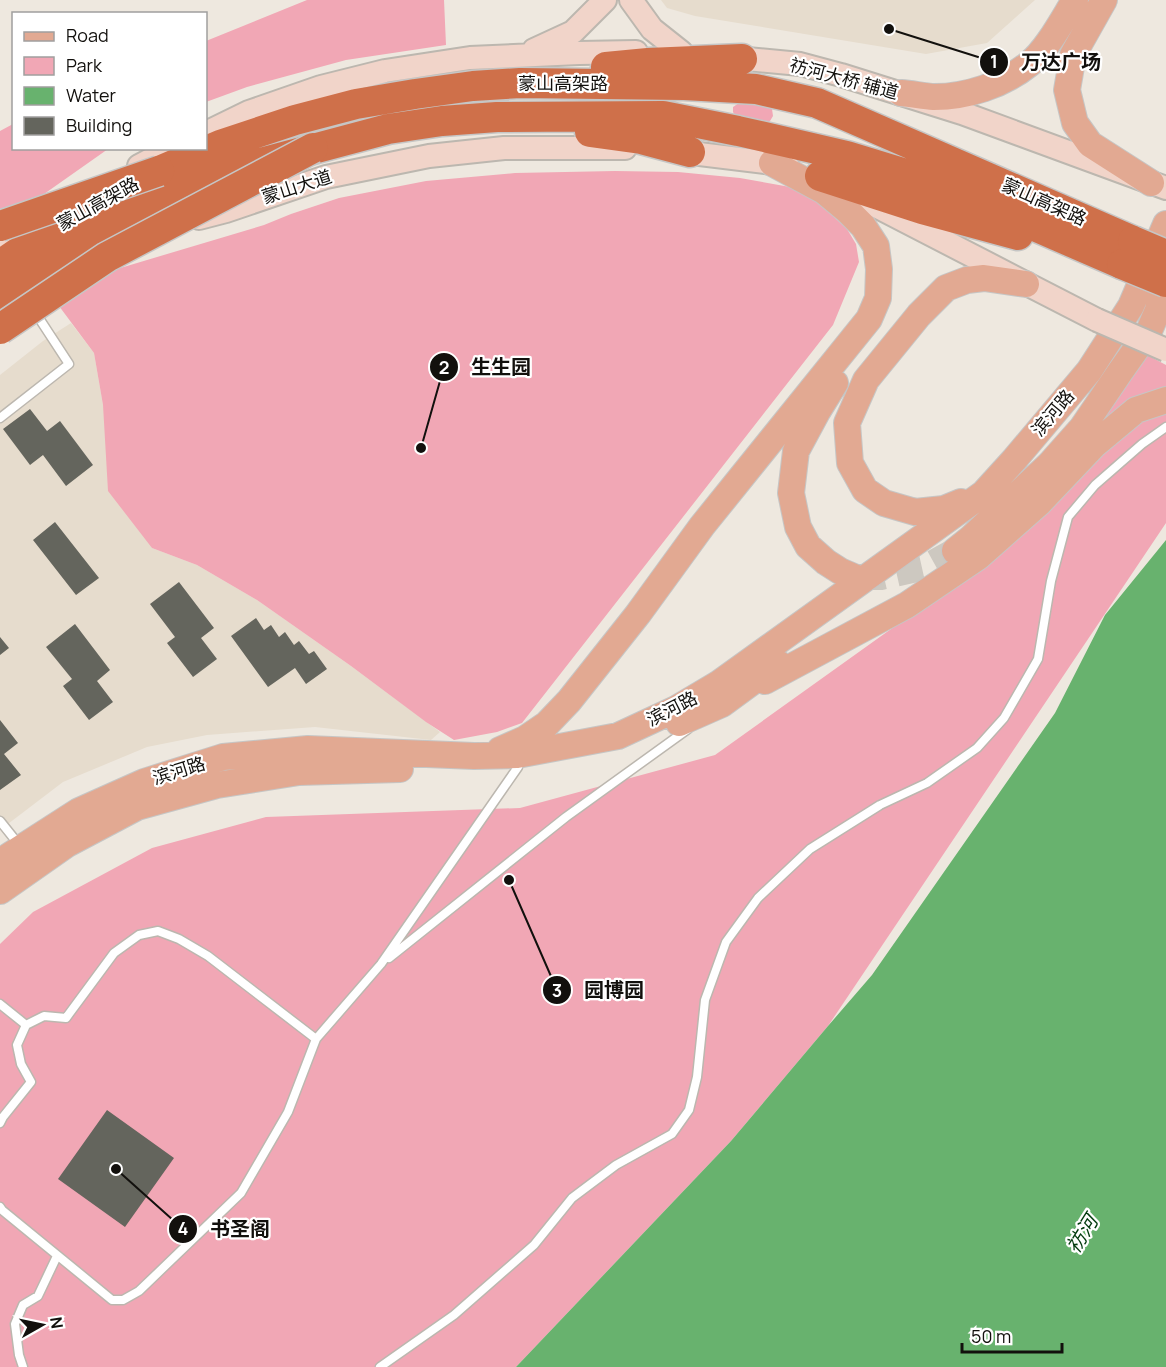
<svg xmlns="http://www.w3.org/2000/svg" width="1166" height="1367" viewBox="0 0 1166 1367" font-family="Manrope,'Noto Sans SC',sans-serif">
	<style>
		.built { fill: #e6dccd }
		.green { fill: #f1a7b5 }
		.water { fill: #68b26e }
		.building { fill: #64655d }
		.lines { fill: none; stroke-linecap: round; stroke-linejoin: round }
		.primary-tunnel { stroke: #cdc8c0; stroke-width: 26; stroke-dasharray: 26 13; stroke-linecap: butt }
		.lane-casing { stroke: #bcb7af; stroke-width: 11 }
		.secondary-casing { stroke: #bcb7af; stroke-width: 26 }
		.primary-casing { stroke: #c6c6c5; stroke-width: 28 }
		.highway-casing { stroke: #c6c6c5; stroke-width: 33 }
		.lane { stroke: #fff; stroke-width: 8 }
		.secondary { stroke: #f1d4c9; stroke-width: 22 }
		.primary { stroke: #e2a992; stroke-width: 26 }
		.highway { stroke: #cf704a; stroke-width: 30 }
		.secondary-bridge-casing { stroke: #bcb7af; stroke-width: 26; stroke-linecap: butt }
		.highway-bridge-casing { stroke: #c6c6c5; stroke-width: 33; stroke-linecap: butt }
		.secondary-bridge { stroke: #f1d4c9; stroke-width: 22 }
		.highway-bridge { stroke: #cf704a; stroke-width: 30 }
		.labels { text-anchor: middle; stroke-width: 4.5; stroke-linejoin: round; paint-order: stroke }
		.street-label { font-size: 18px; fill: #12100d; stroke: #fff }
		.water-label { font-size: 20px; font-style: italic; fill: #013a0d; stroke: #fff }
		.leader { fill: none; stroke: #12100d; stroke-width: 2 }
		.callout-dot { fill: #12100d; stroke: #fff; stroke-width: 2 }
		.mark-label { font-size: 18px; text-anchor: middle; font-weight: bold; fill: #fff }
		.callout-label { font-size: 20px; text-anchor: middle; font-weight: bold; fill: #12100d; stroke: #fff; stroke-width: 4.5; stroke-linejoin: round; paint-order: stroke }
	</style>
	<rect width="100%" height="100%" fill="#eee8df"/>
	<path class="built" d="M661,0H1035L987,43L926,54L695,16L667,8Z
		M71,323L94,353L103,405L152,548L197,565L257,600L351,666L440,732L431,740L315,727L207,735L147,747L63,782L0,830V375L43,341Z"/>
	<path class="green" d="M307,0H444L446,45L346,60L247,87L206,102V41Z
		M742,101L770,106L772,109L773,116L770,121L765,124L736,117L733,112V107Z
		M13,124L14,148L108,149L0,225V131Z
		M615,171L678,172L740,178L790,187L818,202L847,229L856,244L859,262L833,325L522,723L497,732L454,740L426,722L351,666L257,600L197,565L152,548L108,491L103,405L94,353L59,306L117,269L264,225L291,214L339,198L426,181L515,173Z
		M1147,355L1166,365V523L828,1026L731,1141L516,1367H0V944L33,912L152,848L266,817L520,808L715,755L912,614Z"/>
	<path class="water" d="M1166,540V1367H516L731,1141L828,1026L872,975L1055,713L1105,615Z"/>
	<path class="building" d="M30,409L47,431L60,421L93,465L66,486L43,455L30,465L3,429Z
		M55,522L99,578L76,595L33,540Z
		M179,582L214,628L201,638L217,659L193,677L167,643L175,637L150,604Z
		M256,618L264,630L271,625L279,637L285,632L294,645L299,641L309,654L314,651L327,669L306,684L295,668L268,687L231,636Z
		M75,624L110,670L97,681L113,702L89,720L63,686L72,679L46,647Z
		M0,637L9,648L0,655Z
		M0,720L18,743L4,754L21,775L0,790Z
		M107,1110L174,1158L125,1227L58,1179Z"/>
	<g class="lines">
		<path class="primary-tunnel" d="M858,577H881L926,567L955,551"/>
		<g class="lane-casing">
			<path id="lane" d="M0,418L69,364L35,312
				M0,821L20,846
				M389,958L566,817L688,729
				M0,1004L26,1025
				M0,1123L3,1117L31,1082L21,1064L17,1045L26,1025L44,1016L66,1018L114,953L139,935L158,931L179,939L208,956L316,1039
				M0,1207L2,1210L112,1300H123L139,1291L241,1193L288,1112L316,1039L381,964L518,767
				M23,1367L19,1355L15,1324L23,1305L38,1296L57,1256
				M380,1367L454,1315L534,1245L572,1198L616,1165L672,1134L689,1110L697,1077L705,1000L726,942L758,898L810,849L880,805L927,783L977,748L1004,718L1038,659L1051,581L1068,517L1095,485L1142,444L1166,427"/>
		</g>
		<g class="secondary-casing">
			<path id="secondary" d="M631,0L652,29L681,52
				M534,50L573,32L605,0
				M726,57L800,64L841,75L962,113L1166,188
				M206,133L249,112L321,87L385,71L470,58L579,53L636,52
				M675,151L772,163L788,167
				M139,166L173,148
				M870,203L1097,320
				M199,218L226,211L326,177L429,156L504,148H625
				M0,246L35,225"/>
		</g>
		<g class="primary-casing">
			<path id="primary" d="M1104,0L1073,55L1067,90L1075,123L1090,144L1151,183
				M901,93C912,94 923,96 934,97C967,97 1003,85 1029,64C1047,50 1063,19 1075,0
				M835,383L817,412L796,451L791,493L798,527L808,546L826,562L840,571L854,577
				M961,502L944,509L915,512L884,503L865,490L850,463L847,423L866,380L919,315L946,288L967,280L984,278L1026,284
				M955,551L970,539L1050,464L1082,428L1120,372L1149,331L1158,310L1166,273
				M765,681L907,605L978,557L1039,503L1094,445L1136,410L1166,400
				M679,723L722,704L778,663
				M500,750L525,739L547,724L569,701L638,614L702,526L869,319L878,298L879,269L876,246L863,226L848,211L824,191L772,163
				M0,864L9,856L79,811L144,782L223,757L308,749L474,756L517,755L618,736L676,709L718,684L984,493L1014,460L1089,371L1131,306L1166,224
				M0,891L67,844L137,807L217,785L299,772L400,769"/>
		</g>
		<g class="highway-casing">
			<path id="highway" d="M606,67L648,63L742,59
				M590,132L641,139L690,152
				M820,176L922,209L1018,235
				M0,265L48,232L159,171L220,145L295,120L356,104L415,94L473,86L520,83L684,85L756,89L817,103L1133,241
				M0,295L92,236L148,205L227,172L388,129L442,121L497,117L663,116L738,131L847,156L916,177L970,198L1122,264"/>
		</g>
		<use href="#lane" class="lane"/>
		<use href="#secondary" class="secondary"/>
		<use href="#primary" class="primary"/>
		<use href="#highway" class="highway"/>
		<g class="secondary-bridge-casing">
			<path id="secondary-bridge" d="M1097,320L1166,350"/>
		</g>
		<g class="highway-bridge-casing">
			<path id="highway-bridge" d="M0,226L159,171
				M1133,241L1166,255
				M1122,264L1166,282
				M0,329L107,257L313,148"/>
		</g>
		<use href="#secondary-bridge" class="secondary-bridge"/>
		<use href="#highway-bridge" class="highway-bridge"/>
	</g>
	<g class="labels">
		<g class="street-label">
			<text transform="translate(844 79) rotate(15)" y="6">祊河大桥 辅道</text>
			<text x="563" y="90">蒙山高架路</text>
			<text transform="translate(297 187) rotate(-18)" y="6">蒙山大道</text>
			<text transform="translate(1044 202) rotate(24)" y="6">蒙山高架路</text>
			<text transform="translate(98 204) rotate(-29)" y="6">蒙山高架路</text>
			<text transform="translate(1053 413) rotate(-50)" y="6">滨河路</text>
			<text transform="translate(672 709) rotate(-27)" y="6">滨河路</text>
			<text transform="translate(179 771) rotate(-17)" y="6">滨河路</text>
		</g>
		<g class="water-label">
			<text transform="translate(1082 1234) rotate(-58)" y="7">祊河</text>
		</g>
	</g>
	<path class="leader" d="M889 29L994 62M421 448L444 367M509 880L557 990M116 1169L183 1229"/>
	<g class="callout-dot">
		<circle cx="889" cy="29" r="6"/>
		<circle cx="421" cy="448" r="6"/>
		<circle cx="509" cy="880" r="6"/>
		<circle cx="116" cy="1169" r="6"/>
		<circle cx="994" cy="62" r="15"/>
		<circle cx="444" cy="367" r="15"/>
		<circle cx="557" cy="990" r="15"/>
		<circle cx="183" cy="1229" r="15"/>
	</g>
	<g class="mark-label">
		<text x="994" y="68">1</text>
		<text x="444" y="374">2</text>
		<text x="557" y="997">3</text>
		<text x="183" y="1235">4</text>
	</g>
	<g class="callout-label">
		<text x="1061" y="69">万达广场</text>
		<text x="501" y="374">生生园</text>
		<text x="614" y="997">园博园</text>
		<text x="240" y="1236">书圣阁</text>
	</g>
	<rect x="12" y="12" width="195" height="138" fill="#ffffff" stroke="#a09f9e" stroke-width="1.5"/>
	<rect x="24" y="32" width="30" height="9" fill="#e2a992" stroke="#a09f9e" stroke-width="1.5"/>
	<text x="66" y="42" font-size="18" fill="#12100d">Road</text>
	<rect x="24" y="57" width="30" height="18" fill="#f1a7b5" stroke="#a09f9e" stroke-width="1.5"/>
	<text x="66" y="72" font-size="18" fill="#12100d">Park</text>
	<rect x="24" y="87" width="30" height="18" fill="#68b26e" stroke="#a09f9e" stroke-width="1.5"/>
	<text x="66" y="102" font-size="18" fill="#12100d">Water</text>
	<rect x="24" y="117" width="30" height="18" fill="#64655d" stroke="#a09f9e" stroke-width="1.5"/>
	<text x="66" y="132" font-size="18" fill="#12100d">Building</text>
	<g transform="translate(42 1325) rotate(81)" stroke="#ffffff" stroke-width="4.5" paint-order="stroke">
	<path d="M0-4.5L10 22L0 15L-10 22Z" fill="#12100d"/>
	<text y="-9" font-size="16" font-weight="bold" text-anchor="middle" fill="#12100d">N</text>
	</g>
	<path d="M962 1343v9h100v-9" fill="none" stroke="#12100d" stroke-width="3"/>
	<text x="971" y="1343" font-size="18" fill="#12100d" stroke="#ffffff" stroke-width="4.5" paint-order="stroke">50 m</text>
</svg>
